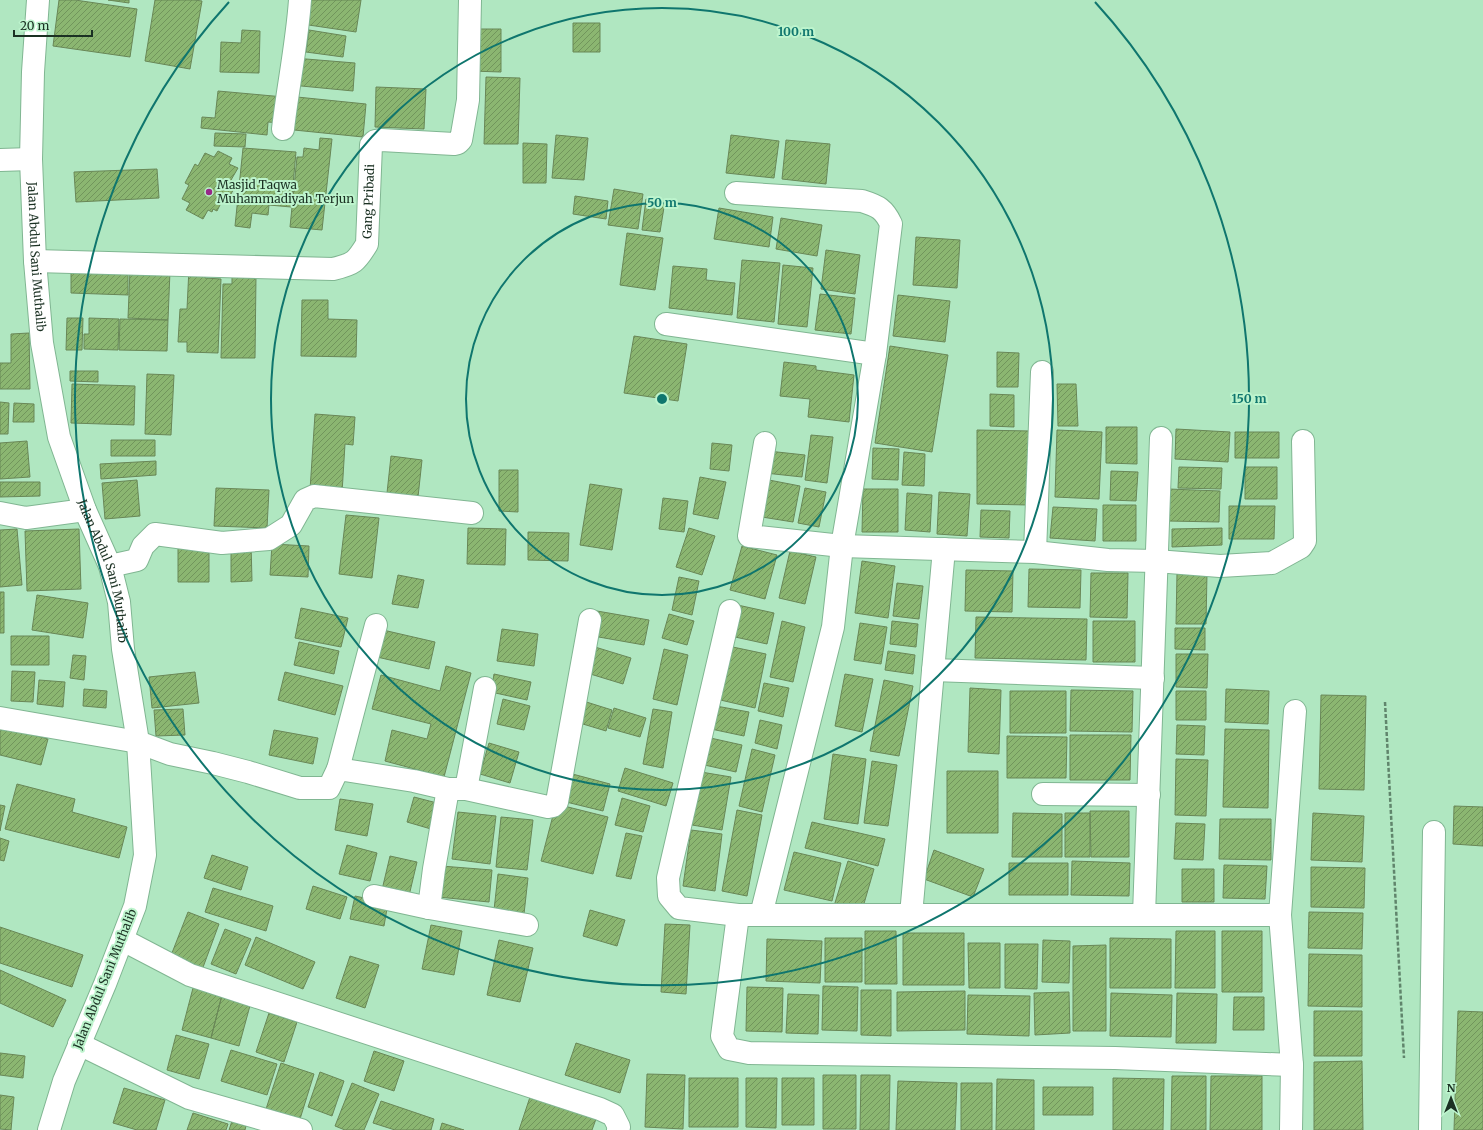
<svg xmlns="http://www.w3.org/2000/svg" width="1483" height="1130" viewBox="0 0 1483 1130" font-family="Merriweather,serif">
	<style>
		.building { fill: url(#building-hatch); stroke: #698757 }
		.lines { fill: none; stroke-linecap: round; stroke-linejoin: round }
		.minor-casing { stroke: #80b692; stroke-width: 24 }
		.path { stroke: #60856c; stroke-width: 2.5; stroke-dasharray: 4 2; stroke-linecap: butt }
		.minor { stroke: #fff; stroke-width: 22 }
		.ring { fill: none; stroke: #0f766e; stroke-width: 2 }
		.poi-dot { fill: #972888; stroke: #bdf4cd; stroke-width: 1.5 }
		.labels { text-anchor: middle; stroke-width: 4; stroke-linejoin: round; paint-order: stroke }
		.poi-label { font-size: 12px; fill: #1b3123; stroke: #bdf4cd; text-anchor: start }
		.street-label { font-size: 12px; fill: #1b3123; stroke: #bdf4cd }
		.centre { fill: #0f766e; stroke: #bdf4cd; stroke-width: 2 }
		.ring-label { font-size: 12px; text-anchor: middle; font-weight: bold; fill: #0f766e; stroke: #bdf4cd; stroke-width: 4; stroke-linejoin: round; paint-order: stroke }
	</style>
	<defs>
		<pattern id="building-hatch" width="6" height="6" patternUnits="userSpaceOnUse"><rect width="6" height="6" fill="#8bb671"/><path d="M-1 1l2-2M0 6l6-6M5 7l2-2" fill="none" stroke="#71955c"/></pattern>
	</defs>
	<rect width="100%" height="100%" fill="#b0e7c1"/>
	<path class="building" d="M59,0H75L137,9L130,57L53,46Z
		M108,0H129V3Z
		M155,0H194L202,1L190,69L145,61Z
		M298,0H361L356,32L295,23Z
		M573,23H600V52H573Z
		M471,29H501V72L471,71Z
		M242,30L260,31L259,73L220,72L221,42L241,43Z
		M309,30L346,36L343,57L306,52Z
		M294,58L355,63L353,91L291,85Z
		M486,77L520,78L518,144H484Z
		M376,87L426,89L424,129L375,127Z
		M218,91L284,97L281,123L268,122L267,135L201,128L202,117L215,118Z
		M297,97L366,104L363,137L294,130Z
		M215,133L246,134L245,147L214,146Z
		M556,135L588,138L584,180L552,178Z
		M731,135L779,141L774,178L726,173Z
		M320,138L332,139L322,230L290,227L297,157H303L304,148L319,150Z
		M786,140L830,144L826,184L782,179Z
		M523,143L547,144L546,183H523Z
		M243,148L296,152L291,207L269,205L268,215L252,213L250,228L235,226Z
		M218,151L232,158L229,164L238,168L231,180L237,183L226,203L222,201L217,211L213,209L212,212L208,210L203,219L186,210L190,203L182,199L189,185L185,183L195,164L198,166L205,153L214,157Z
		M157,169L159,198L76,202L74,172Z
		M614,189L643,194L638,229L608,225Z
		M575,196L608,201L606,219L573,214Z
		M646,199L665,201L660,232L642,230Z
		M719,208L773,217L769,247L714,239Z
		M781,218L822,225L817,256L776,249Z
		M627,233L663,238L655,290L620,285Z
		M916,237L960,240L957,288L913,285Z
		M826,250L860,255L855,294L821,289Z
		M742,260L780,263L774,322L737,318Z
		M783,265L813,268L807,327L778,324Z
		M673,266L707,269L706,280L735,283L732,315L669,308Z
		M78,268L128,273V295L71,293V273H78Z
		M189,268L205,269V278L221,279L218,353L187,352V342H178L180,309H187Z
		M130,270L170,271L168,320L128,318Z
		M232,275L256,276L255,358H221L223,284H232Z
		M820,294L855,298L851,334L815,330Z
		M898,295L950,301L945,342L893,336Z
		M302,300H328V319L357,320L356,357L301,356Z
		M67,318H83L82,350H66Z
		M89,318L119,319L118,350L84,349V334H89Z
		M120,319L168,320L167,351L119,350Z
		M29,333L30,389H0V363H11V334Z
		M634,336L687,344L678,401L624,393Z
		M890,346L948,355L932,452L875,443Z
		M997,352L1019,353L1018,387H997Z
		M784,362L816,366V370L854,375L849,422L808,417L810,399L780,396Z
		M70,371H98V382L70,381Z
		M147,374L174,375L171,435L145,434Z
		M72,384L135,386L134,425L71,423Z
		M1057,384H1076L1078,426H1058Z
		M990,394L1014,395V427L990,426Z
		M0,402L9,403L8,434H0Z
		M14,403L34,404V422H13Z
		M315,414L355,417L353,445L345,444L342,493L310,490Z
		M1106,427H1137V464L1106,463Z
		M1176,429L1230,432L1228,462L1175,459Z
		M977,430L1030,431L1029,505L977,504Z
		M1057,430L1102,432L1099,499L1055,497Z
		M1235,432H1279V458H1235Z
		M811,435L833,437L827,483L805,480Z
		M111,440H155V456H111Z
		M27,441L30,477L0,479V443Z
		M712,443L732,445L729,471L710,469Z
		M873,448L899,449L898,480L872,479Z
		M768,451L805,455L802,477L765,473Z
		M904,452L925,454L924,486L902,485Z
		M391,456L422,460L418,497L387,493Z
		M156,461V475L101,479L100,464Z
		M1179,467L1222,468L1221,489L1178,488Z
		M1245,467H1277V499H1245Z
		M499,470H518V512L499,511Z
		M1111,471L1138,472L1136,501L1110,500Z
		M700,477L726,482L718,519L693,514Z
		M137,480L140,516L105,519L102,483Z
		M769,480L800,486L793,522L762,517Z
		M0,482H40V496L0,497Z
		M590,484L622,489L612,550L580,545Z
		M216,488L269,490L267,528L214,526Z
		M805,488L826,492L819,527L798,523Z
		M863,489H898V532H862Z
		M1169,489L1220,491L1219,522L1168,521Z
		M939,492L970,494L967,536L937,534Z
		M907,493L932,495L930,532L905,530Z
		M663,498L688,501L684,532L659,529Z
		M1103,505H1136V541H1103Z
		M1229,506H1275L1274,539H1229Z
		M1053,507L1097,509L1095,541L1050,538Z
		M981,510L1010,511L1009,538L980,537Z
		M346,515L379,518L372,578L339,574Z
		M468,528L506,529L505,565L467,564Z
		M689,528L715,536L702,575L676,567Z
		M1222,528V545L1172,547V529Z
		M17,529L22,585L0,587V530Z
		M79,529L81,589L27,591L25,531Z
		M528,532L569,533L568,561L528,560Z
		M251,543L252,581L231,582V544Z
		M272,544L309,546L308,577L270,575Z
		M742,546L777,555L765,599L730,590Z
		M178,548H209V582H178Z
		M790,551L816,557L805,604L779,598Z
		M862,561L895,566L888,618L855,613Z
		M1029,569L1081,570L1080,608L1028,607Z
		M966,570L1013,571L1012,612L965,611Z
		M1091,573H1128L1127,618L1090,617Z
		M1177,573H1207L1206,624H1176Z
		M398,575L424,580L418,608L392,604Z
		M679,577L699,581L692,615L672,610Z
		M897,583L923,586L919,619L893,616Z
		M0,592H4V633H0Z
		M37,595L88,603L83,638L32,630Z
		M733,604L774,613L767,644L726,635Z
		M301,608L348,618L341,647L295,638Z
		M597,611L649,620L644,645L593,636Z
		M669,614L694,621L687,645L662,638Z
		M976,617L1087,619L1086,660L975,658Z
		M782,621L805,627L793,682L770,677Z
		M892,621L918,624L916,647L890,644Z
		M1093,621H1135V662H1093Z
		M860,623L887,627L881,664L854,660Z
		M1175,628H1205V650L1175,649Z
		M502,629L538,634L534,666L497,661Z
		M383,630L435,642L429,669L377,657Z
		M11,636H49V665H11Z
		M299,642L339,651L334,674L294,665Z
		M728,646L766,654L755,708L716,699Z
		M595,647L631,658L623,684L587,673Z
		M664,649L688,655L677,705L653,699Z
		M888,651L915,655L913,674L885,670Z
		M1176,654H1208L1207,688L1176,687Z
		M73,655L86,656L84,680L70,678Z
		M446,666L471,673L444,777L385,761L392,730L427,739L431,724L372,709L381,675L440,691Z
		M12,671L35,672L33,702L11,701Z
		M195,672L199,703L152,708L149,677Z
		M285,672L343,686L335,715L278,700Z
		M494,674L531,682L527,700L491,692Z
		M845,674L873,679L862,732L835,726Z
		M39,680L65,682L63,707L37,704Z
		M884,680L913,686L899,756L870,751Z
		M764,683L789,688L783,717L758,711Z
		M970,688L1001,690L999,754L968,752Z
		M84,689L107,691L106,708L83,706Z
		M1226,689L1269,691L1268,724L1225,722Z
		M1071,690L1133,691L1132,732L1070,731Z
		M1010,691H1066V733H1010Z
		M1176,691H1206V720H1176Z
		M1321,695L1366,696L1364,790L1319,789Z
		M503,699L530,706L524,730L497,724Z
		M580,700L612,710L606,731L573,721Z
		M716,706L749,712L744,736L711,729Z
		M614,708L646,718L640,737L608,728Z
		M183,709L185,735L156,736L154,710Z
		M653,709L672,712L663,768L643,764Z
		M760,720L782,725L777,749L755,743Z
		M1177,725L1205,726L1204,755L1176,754Z
		M0,726L48,739L41,765L0,755Z
		M1225,729L1269,730L1268,808L1223,807Z
		M274,730L318,738L313,764L269,755Z
		M1070,735H1131L1130,780H1070Z
		M1007,736L1067,737L1066,778H1007Z
		M706,737L742,745L736,772L700,764Z
		M489,743L519,752L510,783L480,774Z
		M752,749L775,755L762,812L739,806Z
		M833,754L866,759L858,824L824,819Z
		M1176,759L1208,760L1206,816L1175,815Z
		M872,761L897,765L888,826L864,823Z
		M625,768L673,783L666,806L618,791Z
		M947,771H998V833H947Z
		M565,772L610,784L603,811L558,800Z
		M701,772L731,777L722,830L692,825Z
		M17,784L75,799L72,812L127,827L119,858L5,829Z
		M414,797L437,803L431,829L407,822Z
		M622,798L650,806L643,832L615,825Z
		M340,799L373,804L367,836L335,830Z
		M556,804L608,817L593,874L541,861Z
		M0,805L5,806L0,831Z
		M1454,806L1483,807V846L1453,844Z
		M737,810L762,815L747,896L722,891Z
		M1090,811H1129V857H1091Z
		M458,812L496,816L490,864L452,859Z
		M1013,813L1062,814V857H1012Z
		M1065,813H1090V857H1065Z
		M1313,813L1364,816L1362,862L1311,860Z
		M501,817L533,820L527,870L496,867Z
		M1220,819H1271V860L1219,859Z
		M812,822L885,839L878,866L805,848Z
		M1176,823L1205,824L1203,860L1174,859Z
		M691,830L722,834L715,891L683,886Z
		M626,833L642,836L631,879L616,876Z
		M0,838L9,841L4,861L0,860Z
		M347,845L377,853L370,881L339,874Z
		M934,850L984,869L973,897L924,879Z
		M794,852L841,863L832,901L784,890Z
		M212,855L248,867L241,890L204,878Z
		M390,856L417,862L408,900L381,894Z
		M848,861L874,869L861,914L834,906Z
		M1072,861L1130,863L1129,896L1071,895Z
		M1009,863H1068V895H1009Z
		M1224,865L1267,866L1265,899L1223,898Z
		M441,866L492,870L489,902L438,897Z
		M1311,867L1365,868L1364,908L1311,907Z
		M1182,869H1214V902H1182Z
		M498,874L528,878L524,914L494,910Z
		M313,886L347,897L340,919L306,909Z
		M213,888L273,906L266,931L205,912Z
		M355,896L388,903L384,926L350,919Z
		M590,910L625,920L617,946L583,936Z
		M188,912L219,924L202,970L170,958Z
		M1309,912L1363,913L1362,949L1308,948Z
		M665,924L690,925L686,994L661,992Z
		M431,925L462,931L454,975L422,969Z
		M0,927L83,955L72,987L0,963Z
		M225,929L251,939L236,974L211,964Z
		M865,931H896L897,984H865Z
		M1176,931H1215V988H1175Z
		M1222,931H1262V992H1222Z
		M903,933H964V985H903Z
		M256,937L315,962L303,989L245,965Z
		M825,938H862V982H825Z
		M1110,938L1171,939V988H1110Z
		M767,939L822,941L820,983L766,981Z
		M499,940L533,948L520,1002L487,995Z
		M1043,940L1070,941L1069,983L1042,982Z
		M968,943H1000V988H969Z
		M1005,944H1038L1037,989L1005,988Z
		M1106,945V1031H1073V946Z
		M1309,954L1362,955V1007L1308,1006Z
		M350,956L379,965L365,1008L336,998Z
		M0,970L66,1000L53,1027L0,1003Z
		M823,986L858,987L857,1031L822,1030Z
		M747,987L783,988L782,1032L746,1031Z
		M193,988L222,995L211,1038L182,1030Z
		M861,990H891V1036L861,1035Z
		M965,991V1030L897,1031V992Z
		M1069,992L1070,1033L1035,1035L1034,993Z
		M1111,993L1172,995L1171,1037L1110,1036Z
		M1177,993L1217,994L1216,1043H1176Z
		M788,994L819,995L818,1034L786,1033Z
		M222,995L251,1002L239,1046L211,1038Z
		M968,995L1030,996L1029,1036L967,1034Z
		M1234,997H1264V1030H1233Z
		M1314,1011H1362V1056H1314Z
		M1458,1011L1483,1012V1130H1454Z
		M269,1013L297,1022L284,1062L256,1052Z
		M176,1035L209,1044L199,1079L167,1070Z
		M576,1043L630,1060L620,1093L565,1075Z
		M231,1050L277,1064L267,1095L221,1081Z
		M374,1051L404,1061L394,1091L364,1081Z
		M0,1053L25,1056L23,1078L0,1075Z
		M1362,1061L1363,1130H1314V1062Z
		M281,1063L314,1074L300,1119L266,1109Z
		M320,1072L344,1081L332,1116L308,1107Z
		M647,1074L685,1075L683,1129L645,1127Z
		M823,1075H856V1129H823Z
		M861,1075H890L889,1130H860Z
		M1172,1076H1206V1130H1171Z
		M1211,1076H1262V1130H1210Z
		M689,1078H738V1127H689Z
		M746,1078H777L776,1128L746,1127Z
		M782,1078H814V1125H782Z
		M1113,1078L1164,1079L1163,1130H1113Z
		M997,1079L1034,1080V1130H996Z
		M898,1081L957,1083L955,1130H896Z
		M352,1083L379,1094L364,1130H345L335,1126Z
		M961,1083H992V1130H961Z
		M1043,1087H1093V1115H1043Z
		M124,1088L165,1100L156,1130H137L113,1123Z
		M0,1095L14,1097L11,1130L0,1129Z
		M530,1097L596,1119L592,1130H519Z
		M381,1101L434,1119L431,1130H395L373,1123Z
		M193,1113L228,1124L226,1130H187Z
		M232,1121L246,1126L245,1130H229Z
		M442,1123L464,1130H440Z"/>
	<g class="lines">
		<g class="minor-casing">
			<g id="minor">
				<path id="s1" d="M38,0L33,72L31,159L35,261L42,343L59,437L85,510L110,566L119,602L123,649L138,742L145,855L135,906L105,984L64,1081L49,1130"/>
				<path d="M283,129C288,86 297,43 300,0"/>
				<path d="M0,160L31,159"/>
				<path d="M736,193L862,201C878,206 884,209 891,224L875,354L842,546L833,627L761,915"/>
				<path id="s2" d="M35,261L333,269C354,264 356,262 367,244L371,145L375,141L381,140L454,144L458,143L461,140L468,100L470,0"/>
				<path d="M666,324L875,354"/>
				<path d="M765,443L749,536L842,546L1035,552L1108,560L1156,561L1220,566L1272,563L1301,547L1305,541L1303,441"/>
				<path d="M0,513L26,518L85,510"/>
				<path d="M1035,552L1042,372"/>
				<path d="M110,566L137,560L143,546L155,534L222,543L269,539L291,525L305,500L314,496L472,513"/>
				<path d="M730,611L668,878L669,896L679,908L738,915H1280"/>
				<path d="M933,670L1153,678"/>
				<path d="M0,718L138,742L170,754L213,763L248,772L300,788H329L338,769L414,781L448,789H466L548,807L553,806L557,802L590,620"/>
				<path d="M338,769L376,625"/>
				<path d="M466,789L485,688"/>
				<path d="M1043,794L1149,795"/>
				<path d="M374,896L429,908L527,925"/>
				<path d="M429,908L434,869L448,789"/>
				<path d="M738,915L722,1036L729,1049L749,1053L1115,1058L1292,1065"/>
				<path d="M911,915L944,549"/>
				<path d="M1144,915L1161,438"/>
				<path d="M123,940L190,975L600,1109L613,1115L619,1127L618,1130"/>
				<path d="M79,1044L189,1098L301,1130"/>
				<path d="M1291,1130L1292,1065L1280,915L1295,711"/>
				<path d="M1430,1130L1434,832"/>
			</g>
		</g>
		<path class="path" d="M1385,702L1404,1058"/>
		<use href="#minor" class="minor"/>
	</g>
	<g class="ring">
		<circle cx="662" cy="399" r="196"/>
		<circle cx="662" cy="399" r="391"/>
		<path d="M1095 2A587 587 0 1 1 229 2"/>
	</g>
	<circle class="poi-dot" cx="209" cy="192" r="4"/>
	<g class="labels">
		<g class="poi-label">
			<text x="217" y="189">Masjid Taqwa<tspan x="217" dy="14">Muhammadiyah Terjun</tspan></text>
		</g>
		<g class="street-label">
			<text dy="4" stroke="none"><textPath href="#s2" startOffset="385">Gang Pribadi</textPath></text>
			<text dy="4" stroke="none"><textPath href="#s1" startOffset="257">Jalan Abdul Sani Muthalib</textPath></text>
			<text dy="4" stroke="none"><textPath href="#s1" startOffset="581">Jalan Abdul Sani Muthalib</textPath></text>
			<text transform="translate(105 979) rotate(-68)" y="4">Jalan Abdul Sani Muthalib</text>
		</g>
	</g>
	<circle cx="662" cy="399" r="6" class="centre"/>
	<g class="ring-label">
		<text x="796" y="36">100 m</text>
		<text x="662" y="207">50 m</text>
		<text x="1249" y="403">150 m</text>
	</g>
	<g transform="translate(1451 1098)" stroke="#bdf4cd" stroke-width="3" paint-order="stroke">
	<path d="M0-3L7 15L0 10L-7 15Z" fill="#1b3123"/>
	<text y="-6" font-size="11" font-weight="bold" text-anchor="middle" fill="#1b3123">N</text>
	</g>
	<path d="M14 30v6h78v-6" fill="none" stroke="#1b3123" stroke-width="2"/>
	<text x="20" y="30" font-size="12" fill="#1b3123" stroke="#bdf4cd" stroke-width="3" paint-order="stroke">20 m</text>
</svg>
